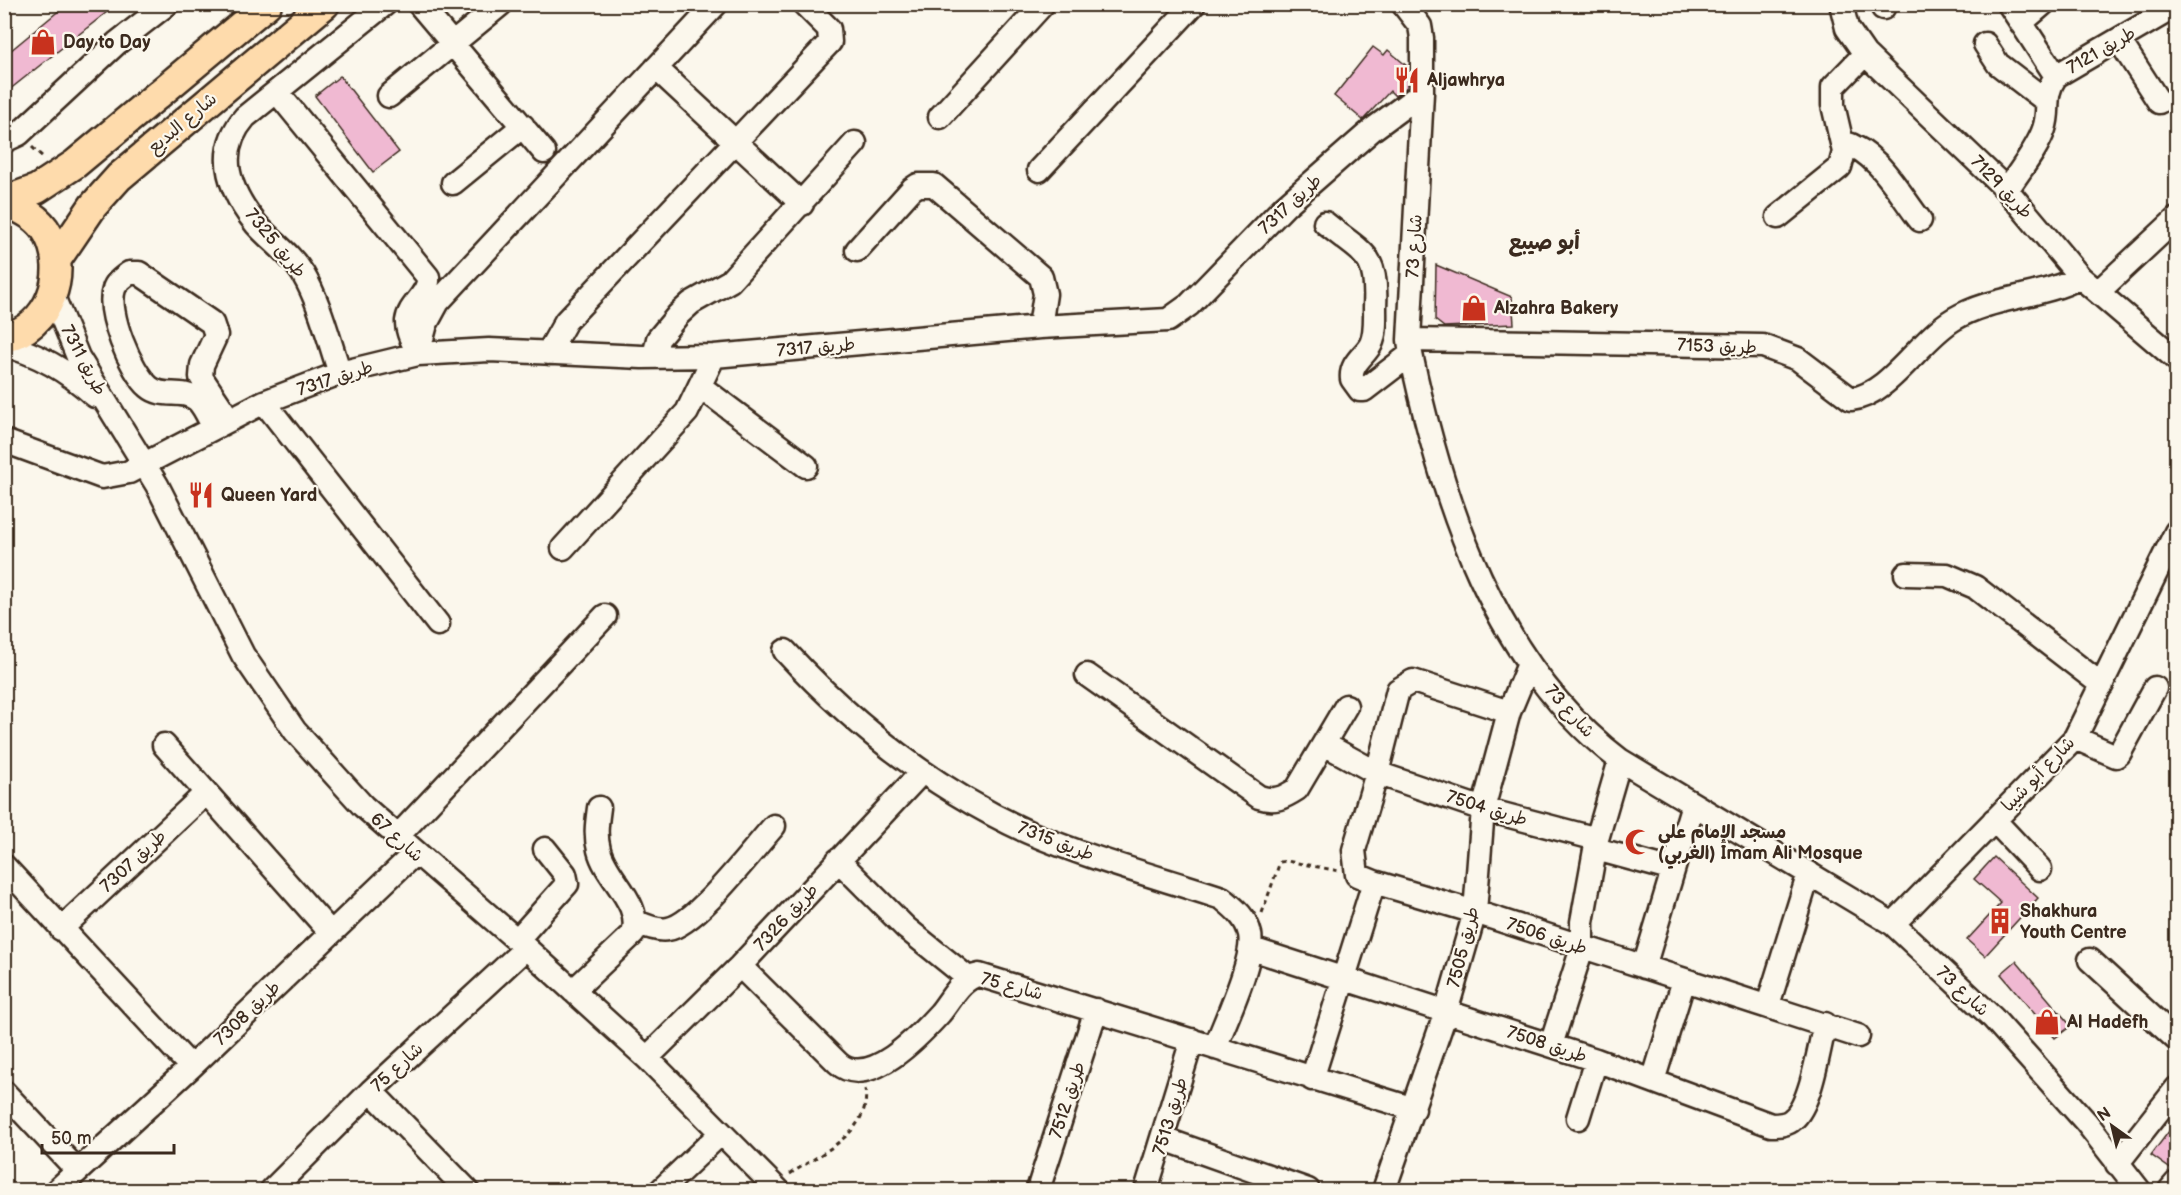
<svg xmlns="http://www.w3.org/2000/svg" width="2181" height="1195" viewBox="0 0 2181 1195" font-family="'Balsamiq Sans','Playpen Sans Arabic',sans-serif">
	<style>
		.building { fill: #f0b9d2; stroke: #3b2a1e; stroke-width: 1.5 }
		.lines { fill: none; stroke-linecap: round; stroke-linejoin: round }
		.minor-casing { stroke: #3b2a1e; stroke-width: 27 }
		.major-casing { stroke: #3b2a1e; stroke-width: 33 }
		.path { stroke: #3b2a1e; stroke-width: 3; stroke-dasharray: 4.5 4.5; stroke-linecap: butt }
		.minor { stroke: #fbf7ec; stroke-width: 22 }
		.major { stroke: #fedbac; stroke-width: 28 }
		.labels { text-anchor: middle; stroke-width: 4.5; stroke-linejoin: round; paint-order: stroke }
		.poi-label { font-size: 18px; font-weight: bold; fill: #3b2a1e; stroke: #fbf7ec; text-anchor: start }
		.street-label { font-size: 18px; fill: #3b2a1e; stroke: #fbf7ec }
		.quarter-label { font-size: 21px; font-weight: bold; fill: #3b2a1e; stroke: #fbf7ec }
	</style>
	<rect width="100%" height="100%" fill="#fbf7ec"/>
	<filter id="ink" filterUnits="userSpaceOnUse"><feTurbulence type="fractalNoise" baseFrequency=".0167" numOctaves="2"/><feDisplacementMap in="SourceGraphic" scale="12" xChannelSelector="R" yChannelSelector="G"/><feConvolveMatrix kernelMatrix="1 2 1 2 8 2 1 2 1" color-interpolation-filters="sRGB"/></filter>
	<g filter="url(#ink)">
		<path class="building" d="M67,4H117L4,94V56Z
			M1373,47L1384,55L1388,50L1408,67V86L1395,96L1390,91L1363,120L1334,96Z
			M340,76L399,152L373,172L315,96Z
			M1436,265L1512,297L1514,324L1444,327L1435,320Z
			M1994,857L2038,898L1985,956L1967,940L2001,903L1974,879Z
			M2016,961L2071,1026L2055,1038L2001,974Z
			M2176,1122V1170H2172L2151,1155Z"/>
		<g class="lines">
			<g class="minor-casing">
				<path id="minor" d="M419,4L544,152
					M1403,4L1420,26L1422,38V93L1409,340L1411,354C1442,503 1495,665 1620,760L1893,924L1993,1018L2086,1122L2139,1190
					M1841,4L1847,28L1865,54L2007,190L2080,277L2176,359
					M2009,4L2056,76
					M1883,8L1885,4
					M2021,23L2043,4
					M2119,40L2159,102
					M1985,44L1998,64L2045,100
					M656,68L802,204
					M277,92L428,277C430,294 409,304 407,321C406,331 414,344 418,354
					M389,96L501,4
					M940,117L1043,4
					M4,141L19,134L117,43L167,4
					M1843,142C1878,152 1898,192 1920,220
					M1039,170L1194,4
					M453,183L523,126
					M2007,190C2019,171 2037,150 2044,129C2051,109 2042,97 2056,76L2176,6
					M1778,217L1840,167L1844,152L1833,105V87L1865,54
					M1325,223C1364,255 1378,253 1375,307C1375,319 1376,333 1371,344C1365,356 1350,363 1352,379L1360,390H1364L1411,354
					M857,250L912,189L918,185H934L1041,277L1045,294L1040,327
					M2098,292L2176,219
					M53,296L78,357L157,485L243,655L295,731L363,806L526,948L647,1058L778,1190
					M1409,340L1763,346L1798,359L1851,399C1889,395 1919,340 1954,319C1992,296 2041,298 2080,277
					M4,345C39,354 69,372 95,396
					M548,353L566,321L830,42L829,29L804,4
					M418,354L426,324L438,302L716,4
					M654,357L658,339L678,315L691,303L730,281L855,143
					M340,373C329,341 320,303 303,274C291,254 271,241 256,224C229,190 214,153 245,117L385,4
					M701,387L806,466
					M264,402L438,624
					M214,428C209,419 204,406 197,400C182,388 163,399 149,387C131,372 106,312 114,289C116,282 123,278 129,273H139L212,323L216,335L202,365L201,377L229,419
					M4,441L102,477L129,472L264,402L340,373L418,354L489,350L642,357L714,356L1040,327L1168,320L1189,305L1285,206L1373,129L1422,93
					M563,548L687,412L714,356
					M1906,574L1947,575L1975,587L2102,685
					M785,651C855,727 934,789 1028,832C1090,859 1158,877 1222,898C1234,908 1246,917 1250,934C1255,959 1225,1021 1215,1048
					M1087,675L1259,797C1275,802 1283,798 1297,789L1346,706
					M2075,738L2116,756L2119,754L2155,688
					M1324,744L1377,773L1483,809L1597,839
					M164,745L331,933
					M1994,820L2040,869
					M396,838L605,616
					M1596,849L1673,870
					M838,860L906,928L968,978
					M4,866L191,1067
					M1374,882L1475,912L1858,1036
					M637,922C646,926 658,931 668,929C697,924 753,849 774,826
					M1893,924L2075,738L2176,532
					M61,929L206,793
					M517,940L567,884L565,874L545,849
					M1252,949L1596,1060L1771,1125C1779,1125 1787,1125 1793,1119C1811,1105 1819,1047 1825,1024
					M2090,960L2176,1039
					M740,966L838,1063C868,1091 920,1035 940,1013C951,1000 961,978 979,975L1414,1109
					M1644,967L1693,804
					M573,991L633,934C643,903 606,879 599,850C595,835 597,823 599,808
					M1768,1005L1809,873
					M1551,1045L1582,948V922L1597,839L1620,760
					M647,1058L740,966L922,772
					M1312,1079L1374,882L1357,875L1354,850L1377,773L1398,690L1413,681L1509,712
					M1653,1081L1684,980
					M371,1091L467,1190
					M4,1092L77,1170
					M1578,1118L1596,1060
					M1164,1139L1308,1190
					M2117,1164L2176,1089
					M57,1190L191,1067L415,853
					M272,1190L371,1091L526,948
					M661,1190L720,1134
					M1038,1190L1096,1010
					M1146,1190L1192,1040
					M1384,1190L1446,1012L1475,912L1483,809L1509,712L1529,664
					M2170,1190L2176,1183"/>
			</g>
			<g class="major-casing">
				<path id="major" d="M4,201L37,189L75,164L267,4
					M4,201C21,209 39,217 48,234C69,274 50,327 4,338
					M57,259L93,206L119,177L325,4"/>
			</g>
			<path class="path" d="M32,147L45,159
				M1262,913L1280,862L1287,861L1339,871
				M790,1174C821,1153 872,1132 865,1089"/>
			<use href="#minor" class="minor"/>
			<use href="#major" class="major"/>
		</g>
	</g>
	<defs>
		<g id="shop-bare" transform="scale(2.07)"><path d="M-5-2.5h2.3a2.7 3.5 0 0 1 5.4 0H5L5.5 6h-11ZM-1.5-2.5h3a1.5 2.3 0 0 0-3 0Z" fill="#c8321e" stroke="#fbf7ec" stroke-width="2.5" paint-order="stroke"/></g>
		<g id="restaurant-bare" transform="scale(2.07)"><path d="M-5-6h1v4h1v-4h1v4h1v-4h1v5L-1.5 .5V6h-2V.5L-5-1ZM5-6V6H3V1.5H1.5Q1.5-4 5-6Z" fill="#c8321e" stroke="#fbf7ec" stroke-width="2.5" paint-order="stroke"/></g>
		<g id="mosque-bare" transform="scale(2.07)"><path d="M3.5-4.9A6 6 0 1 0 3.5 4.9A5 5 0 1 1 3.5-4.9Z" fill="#c8321e" stroke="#fbf7ec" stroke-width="2.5" paint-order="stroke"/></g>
		<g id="building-bare" transform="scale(2.07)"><path d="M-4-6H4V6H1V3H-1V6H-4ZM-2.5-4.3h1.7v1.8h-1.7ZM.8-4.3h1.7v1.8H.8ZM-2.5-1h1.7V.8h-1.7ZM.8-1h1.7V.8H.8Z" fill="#c8321e" stroke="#fbf7ec" stroke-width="2.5" paint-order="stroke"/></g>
	</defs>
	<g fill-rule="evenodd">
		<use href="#shop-bare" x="43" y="42"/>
		<use href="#restaurant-bare" x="1407" y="80"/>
		<use href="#shop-bare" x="1474" y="308"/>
		<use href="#restaurant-bare" x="201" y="495"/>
		<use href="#mosque-bare" x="1638" y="842"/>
		<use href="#building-bare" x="2000" y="921"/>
		<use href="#shop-bare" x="2047" y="1022"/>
	</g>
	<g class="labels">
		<g class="poi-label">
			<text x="63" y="48">Day to Day</text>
			<text x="1427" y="86">Aljawhrya</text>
			<text x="1494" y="314">Alzahra Bakery</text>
			<text x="221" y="501">Queen Yard</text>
			<text x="1658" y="838">مسجد الإمام علي<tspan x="1658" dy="21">(الغربي) Imam Ali Mosque</tspan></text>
			<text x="2020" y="917">Shakhura<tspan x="2020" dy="21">Youth Centre</tspan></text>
			<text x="2067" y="1028">Al Hadefh</text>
		</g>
		<g class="street-label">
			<text transform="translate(2101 50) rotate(-30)" y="6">طريق 7121</text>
			<text transform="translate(182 123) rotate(-40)" y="6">شارع البديع</text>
			<text transform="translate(2002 187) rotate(46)" y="6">طريق 7129</text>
			<text transform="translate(1290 204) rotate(-43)" y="6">طريق 7317</text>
			<text transform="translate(276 243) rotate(50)" y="6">طريق 7325</text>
			<text transform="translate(1414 246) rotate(-87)" y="6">شارع 73</text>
			<text transform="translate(1717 346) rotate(2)" y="6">طريق 7153</text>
			<text transform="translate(816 347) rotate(-5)" y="6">طريق 7317</text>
			<text transform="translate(84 360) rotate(62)" y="6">طريق 7311</text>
			<text transform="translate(335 378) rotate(-18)" y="6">طريق 7317</text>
			<text transform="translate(1570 711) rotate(48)" y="6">شارع 73</text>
			<text transform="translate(2038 774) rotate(-46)" y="6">شارع أبو شيبا</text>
			<text transform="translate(1487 808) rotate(17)" y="6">طريق 7504</text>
			<text transform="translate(397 837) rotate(42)" y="6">شارع 67</text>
			<text transform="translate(1056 841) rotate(21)" y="6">طريق 7315</text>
			<text transform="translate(133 861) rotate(-43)" y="6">طريق 7307</text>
			<text transform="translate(786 917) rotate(-47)" y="6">طريق 7326</text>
			<text transform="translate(1547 936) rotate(18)" y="6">طريق 7506</text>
			<text transform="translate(1463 947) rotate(-76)" y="6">طريق 7505</text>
			<text transform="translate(1012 986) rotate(15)" y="6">شارع 75</text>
			<text transform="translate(1963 991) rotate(43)" y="6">شارع 73</text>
			<text transform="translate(247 1013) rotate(-44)" y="6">طريق 7308</text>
			<text transform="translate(1547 1044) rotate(18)" y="6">طريق 7508</text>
			<text transform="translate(397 1067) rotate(-43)" y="6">شارع 75</text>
			<text transform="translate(1067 1100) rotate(-72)" y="6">طريق 7512</text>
			<text transform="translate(1170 1116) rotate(-73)" y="6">طريق 7513</text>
		</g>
		<g class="quarter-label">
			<text x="1544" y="249">أبو صيبع</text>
		</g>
	</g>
	<rect width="2181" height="1195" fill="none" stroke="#fbf7ec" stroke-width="24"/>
	<rect x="12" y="12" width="2157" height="1171" fill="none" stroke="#3b2a1e" stroke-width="2" filter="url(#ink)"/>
	<g transform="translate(2112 1126) rotate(326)" stroke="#fbf7ec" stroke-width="4.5" paint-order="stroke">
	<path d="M0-4.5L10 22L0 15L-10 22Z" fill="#3b2a1e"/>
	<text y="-9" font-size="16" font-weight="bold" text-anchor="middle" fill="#3b2a1e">N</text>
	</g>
	<path d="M42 1144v9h132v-9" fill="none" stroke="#3b2a1e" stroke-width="3"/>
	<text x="51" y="1144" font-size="18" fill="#3b2a1e" stroke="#fbf7ec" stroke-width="4.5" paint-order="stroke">50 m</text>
</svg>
